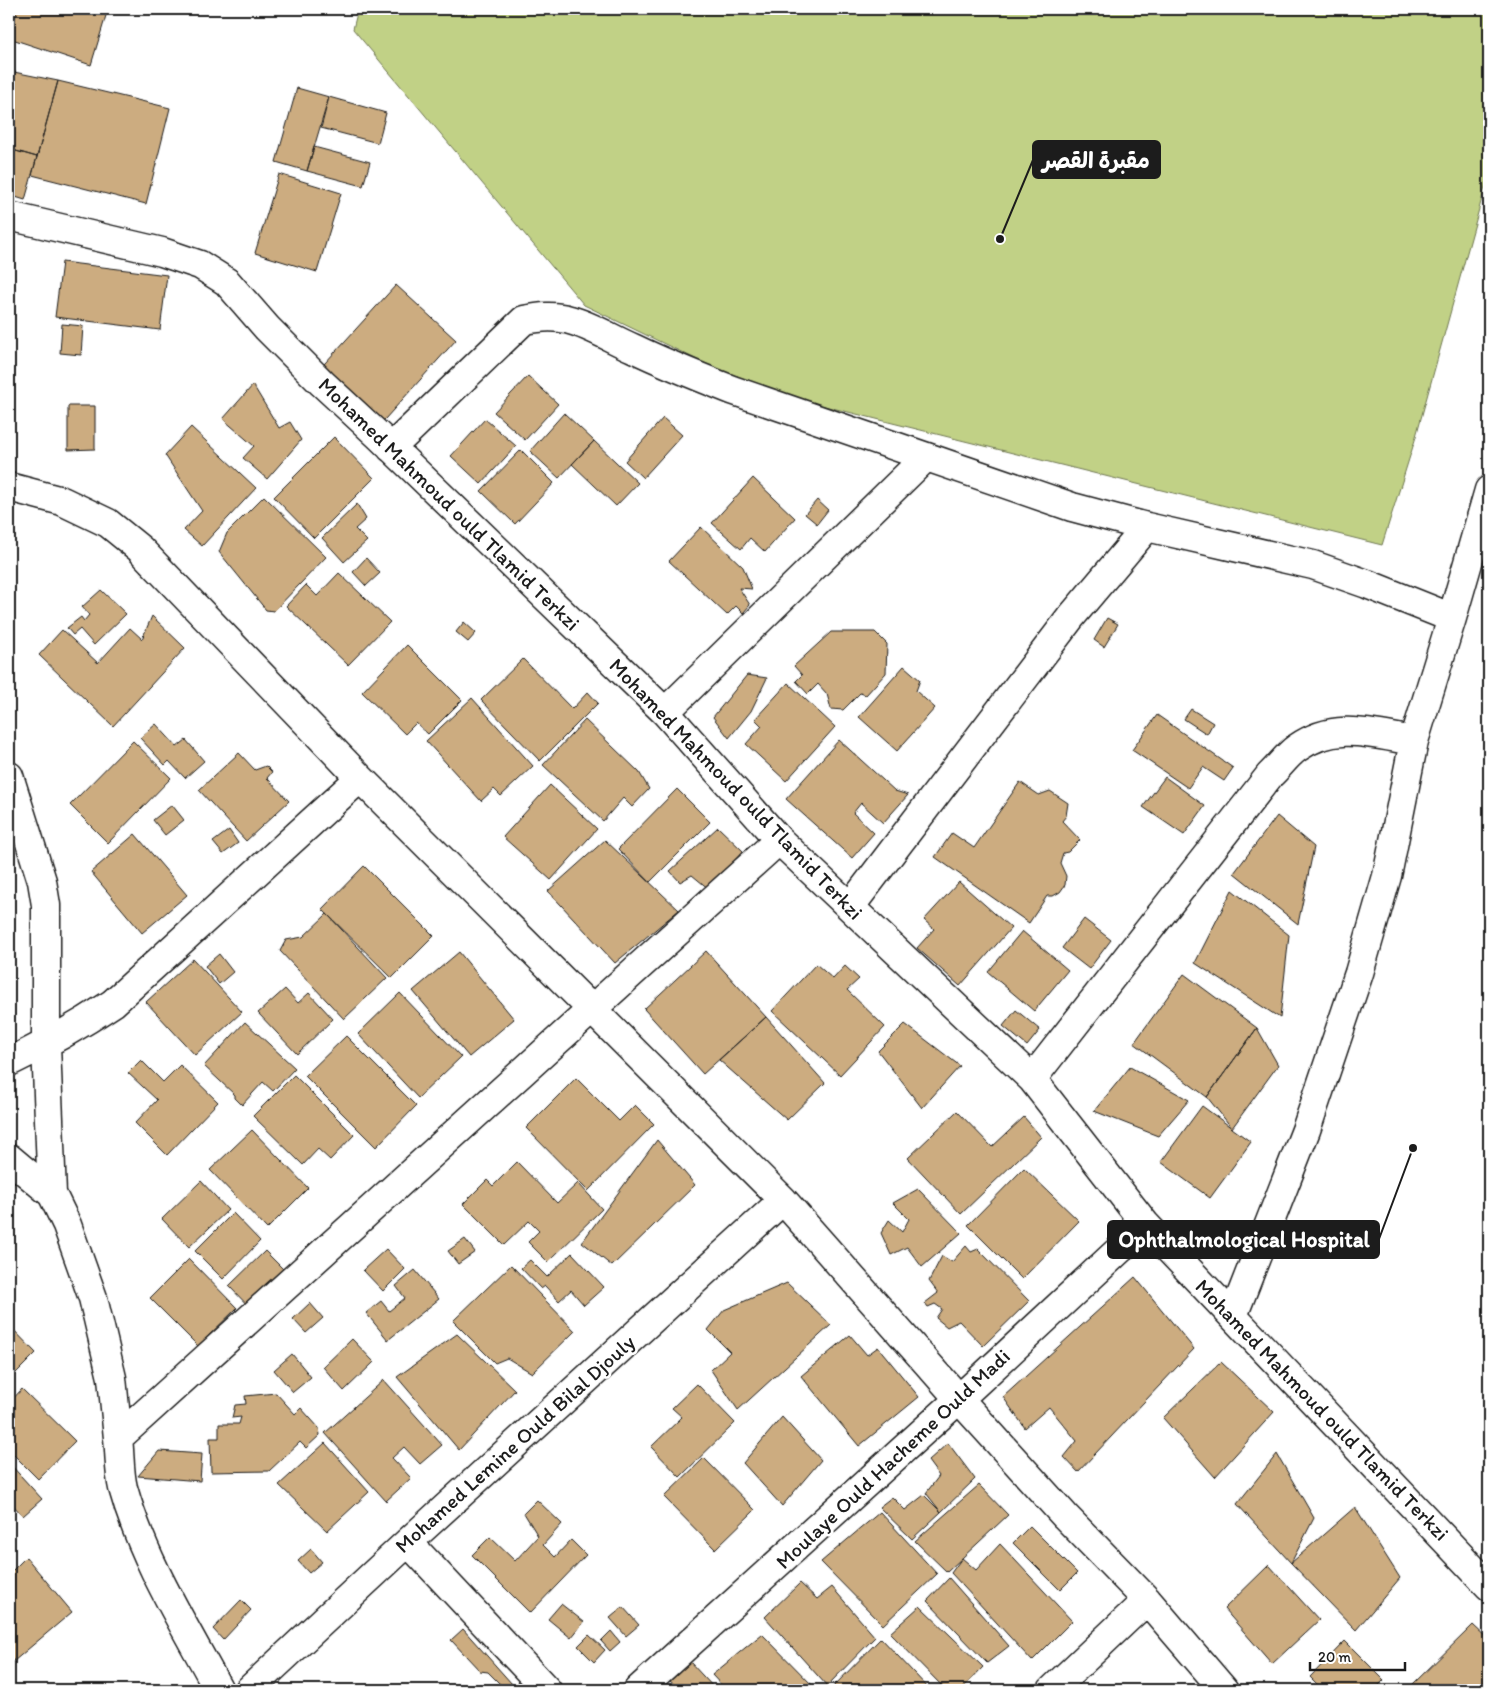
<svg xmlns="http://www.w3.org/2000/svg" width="1498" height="1699" viewBox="0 0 1498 1699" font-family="Itim,'Playpen Sans Arabic',sans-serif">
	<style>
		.green { fill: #c1d186; stroke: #6e7651 }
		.building { fill: #ccac80; stroke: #1c1c1c }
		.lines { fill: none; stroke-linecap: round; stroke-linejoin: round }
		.minor-casing { stroke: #1c1c1c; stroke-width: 31 }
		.minor { stroke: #fff; stroke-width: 28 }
		.labels { text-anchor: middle; stroke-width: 5; stroke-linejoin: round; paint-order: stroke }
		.street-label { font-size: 21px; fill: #1c1c1c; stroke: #fff }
		.leader { fill: none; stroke: #1c1c1c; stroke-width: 2 }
		.callout-dot { fill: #1c1c1c; stroke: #fff; stroke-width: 2 }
		.callout { fill: #1c1c1c; stroke: #1c1c1c; stroke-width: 2 }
		.callout-label { font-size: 22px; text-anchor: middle; font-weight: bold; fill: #fff }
	</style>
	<rect width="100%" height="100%" fill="#fff"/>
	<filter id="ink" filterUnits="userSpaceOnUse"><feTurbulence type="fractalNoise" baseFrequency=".02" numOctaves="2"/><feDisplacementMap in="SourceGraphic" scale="10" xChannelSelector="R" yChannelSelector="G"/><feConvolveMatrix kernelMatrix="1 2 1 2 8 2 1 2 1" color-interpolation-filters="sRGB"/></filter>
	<g filter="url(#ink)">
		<path class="green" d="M358,9H1489V173L1415,440L1382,545L760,390L584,305L353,29Z"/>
		<path class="building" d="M17,9H108L91,65L9,38Z
			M9,71L58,81L37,157L9,149Z
			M58,81L170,108L146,204L32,175Z
			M297,88L329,97L307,171L276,162Z
			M329,97L386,113L378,143L321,128Z
			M314,147L370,162L363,186L307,171Z
			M9,149L37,157L25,200L9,195Z
			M279,174L341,193L317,272L255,253Z
			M62,262L167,275L160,330L55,317Z
			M396,285L456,340L376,429L315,374Z
			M62,324L83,326L81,355L60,353Z
			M528,376L558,404L525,440L494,412Z
			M253,385L279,428L290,422L301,440L267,479L243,458L254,446L223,419Z
			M68,406H95V449L68,450Z
			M564,413L594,441L559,478L530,451Z
			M663,418L682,435L643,478L625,461Z
			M485,419L516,446L481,484L451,456Z
			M191,427L256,488L202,546L184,530L202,511L165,455Z
			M334,437L374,478L314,538L274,497Z
			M594,441L638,483L616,506L572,464Z
			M521,450L554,483L515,524L481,491Z
			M753,478L795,518L765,552L750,538L741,549L712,523Z
			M264,496L326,557L274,611L266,610L219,552L227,533Z
			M817,500L828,510L817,524L805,514Z
			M357,504L366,519L355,529L367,541L344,562L322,538Z
			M701,527L743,567L752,589L739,588L750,605L743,613L736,606L727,615L669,561Z
			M366,558L380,573L366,586L353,572Z
			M339,573L390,622L348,665L286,606L306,585L317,596Z
			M101,590L126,614L94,645L80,629L73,635L67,628L81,617L84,621L89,615L82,607Z
			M152,616L185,648L113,726L39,655L62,630L98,663L130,628L142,639Z
			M1107,618L1118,624L1104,647L1094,640Z
			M464,622L476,633L468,642L456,632Z
			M831,632H875L887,644L886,673L866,695L860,693L843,710L831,709L827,694L818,684L808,694L796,681L802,675L794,666Z
			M407,645L462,700L428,734L416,723L405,734L362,692Z
			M523,659L572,709L588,692L598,703L540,761L481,700Z
			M904,666L920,680L916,691L935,708L897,751L859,717Z
			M747,675L767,678L751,711L729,738L713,717Z
			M788,683L835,727L786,781L746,744L762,726L755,719Z
			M472,698L533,766L501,796L494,789L481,801L426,741Z
			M1191,709L1213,723L1207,734L1184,719Z
			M1157,715L1233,768L1224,781L1203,767L1188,788L1132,750Z
			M585,720L639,772L649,789L632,807L623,798L603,821L543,765Z
			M156,724L177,747L186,740L204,761L185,778L169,761L165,765L140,738Z
			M839,740L895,791L908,795L883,823L861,803L853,813L874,833L852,858L786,799Z
			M133,741L171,778L108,843L70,805Z
			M239,753L255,770L266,766L272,772L267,778L289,801L246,841L199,790Z
			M1165,777L1205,806L1184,835L1143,807Z
			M1020,782L1039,795L1050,791L1068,803L1066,816L1062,821L1080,840L1068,852L1063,853L1060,863L1066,876L1065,885L1060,892L1053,896H1047L1029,923L935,857L952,833L974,848Z
			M550,785L597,829L551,880L503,837Z
			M677,789L710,822L650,882L618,849Z
			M172,805L184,820L165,835L153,820Z
			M1277,816L1314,847L1298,924L1234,873Z
			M718,827L743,851L709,889L692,875L680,882L670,871Z
			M229,830L238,843L223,854L213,842Z
			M135,834L187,895L142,933L91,872Z
			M605,840L679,910L615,963L548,891Z
			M364,866L434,936L392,978L322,909Z
			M959,882L1011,928L960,986L917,948L934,929L924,920Z
			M1232,890L1289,935L1280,1018L1195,963Z
			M327,914L387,978L344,1019L280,951L286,940L303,937Z
			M1084,919L1111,940L1089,969L1062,948Z
			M1022,931L1068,970L1034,1011L988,972Z
			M706,951L766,1017L703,1074L644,1009Z
			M459,952L514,1019L469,1057L413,991Z
			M219,954L233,972L219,984L205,966Z
			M193,959L242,1012L195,1055L146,1002Z
			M816,964L833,979L845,966L859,979L847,990L885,1027L840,1075L772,1011Z
			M1184,974L1257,1028L1207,1097L1134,1043Z
			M285,989L298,1003L309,993L333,1019L297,1054L258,1013Z
			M400,993L461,1057L418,1098L358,1034Z
			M1016,1010L1040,1030L1027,1046L1003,1026Z
			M766,1017L825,1083L787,1120L719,1060Z
			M245,1022L295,1068L273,1091L263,1082L242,1105L235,1098V1095L204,1066Z
			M905,1024L960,1066L922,1108L878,1051Z
			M1257,1028L1278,1065L1232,1128L1207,1097Z
			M346,1036L416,1106L376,1147L305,1076Z
			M141,1060L163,1082L180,1065L218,1102L167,1155L135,1123L157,1100L128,1073Z
			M1130,1067L1189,1100L1158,1136L1094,1111Z
			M294,1075L354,1135L330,1160L318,1149L303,1165L253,1116Z
			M576,1078L619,1121L635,1105L654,1124L588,1191L526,1128Z
			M1202,1106L1251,1142L1210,1198L1161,1162Z
			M957,1111L992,1147L1024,1117L1041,1137L961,1214L908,1158Z
			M252,1130L308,1188L267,1229L210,1170Z
			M657,1140L695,1185L612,1266L582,1242Z
			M517,1162L557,1203L578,1183L602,1209L548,1262L528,1242L539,1231L529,1221L504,1245L463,1204L487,1180L493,1186Z
			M1024,1168L1079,1221L1022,1279L968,1225Z
			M201,1181L228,1210L189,1247L162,1219Z
			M918,1189L961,1233L922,1267L907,1247L891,1255L881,1233L889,1220L902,1232L909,1219L893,1203Z
			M233,1213L260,1241L223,1279L195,1251Z
			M465,1239L475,1252L458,1264L448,1251Z
			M966,1246L971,1252L978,1249L1029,1301L983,1346L959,1321L947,1327L936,1318L942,1309L935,1304L928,1307L925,1303L938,1293L929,1281L942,1256L952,1262Z
			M386,1249L405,1269L383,1291L363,1270Z
			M265,1251L290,1276L254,1312L229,1286Z
			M572,1253L604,1287L584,1305L571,1290L559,1301L545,1286L541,1289L521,1268L530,1260L547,1277Z
			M189,1259L237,1308L198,1346L150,1298Z
			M511,1265L575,1331L532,1373L507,1358L495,1363L453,1321Z
			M415,1270L439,1299L388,1340L366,1313L381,1301L389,1311L405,1298L396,1286Z
			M1135,1277L1194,1349L1078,1472L1064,1457L1077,1441L1049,1407L1025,1428L1003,1397Z
			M787,1283L831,1325L738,1410L711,1370L730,1352L708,1330L724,1310Z
			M310,1303L323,1318L306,1333L293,1319Z
			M9,1325L36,1353L9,1380Z
			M457,1334L515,1390L459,1450L397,1377Z
			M850,1335L867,1355L878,1347L919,1397L859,1446L801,1376Z
			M352,1339L374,1362L344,1391L323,1367Z
			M292,1354L311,1377L293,1392L274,1370Z
			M1221,1362L1274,1412L1215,1477L1163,1418Z
			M384,1380L442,1445L420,1464L404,1447L392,1458L411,1478L386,1501L325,1433Z
			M697,1384L735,1423L680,1477L651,1447L682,1417L672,1408Z
			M22,1389L75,1441L38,1479L9,1450V1403Z
			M276,1393L295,1414L301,1408L319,1428L320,1435L306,1448L300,1442L269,1471L211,1472L210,1438H219V1424H239L241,1417L232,1418L235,1405L246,1404L245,1396Z
			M782,1417L821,1460L782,1506L743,1463Z
			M325,1443L369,1492L327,1531L279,1485Z
			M948,1443L975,1479L941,1512L926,1493L939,1476L928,1461Z
			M159,1451L202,1454L200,1481L138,1476Z
			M1277,1454L1314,1518L1291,1563L1237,1504Z
			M704,1458L755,1510L715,1549L664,1497Z
			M9,1463L42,1499L23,1516L12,1504L9,1508Z
			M979,1485L1008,1515L947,1572L915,1541Z
			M924,1495L941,1512L912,1539L879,1507L892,1497L905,1510Z
			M537,1500L562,1524L543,1545L555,1557L571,1540L586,1555L530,1613L472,1555L490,1537L515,1561L538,1536L524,1513Z
			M1355,1507L1400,1578L1356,1630L1291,1563Z
			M880,1512L937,1574L883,1625L821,1562Z
			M1030,1526L1077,1573L1060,1590L1013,1543Z
			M1000,1544L1072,1621L1032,1661L951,1573L962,1558L976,1570Z
			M311,1549L322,1562L309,1573L298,1561Z
			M26,1557L72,1612L14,1661L9,1655V1574Z
			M1269,1565L1319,1620L1272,1664L1224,1609Z
			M949,1578L1009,1646L987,1663L927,1601Z
			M800,1583L817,1599L832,1587L875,1637L827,1686L765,1617Z
			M241,1600L251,1610L223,1640L213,1629Z
			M561,1604L584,1622L571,1638L548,1619Z
			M920,1606L983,1667L961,1690H946L890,1633Z
			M623,1607L639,1625L626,1636L610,1618Z
			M1473,1625L1489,1640V1690H1415L1411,1686Z
			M463,1629L512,1684L506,1690L488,1672L480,1671L451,1640Z
			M611,1631L620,1642L610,1651L601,1641Z
			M762,1634L817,1690H726L712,1675Z
			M589,1635L605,1650L594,1662L578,1646Z
			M881,1638L930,1690H830Z
			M1345,1641L1384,1680L1374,1690H1323L1310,1677Z
			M690,1662L716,1690H680L670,1681Z"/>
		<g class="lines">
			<g class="minor-casing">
				<path id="minor" d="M9,216L162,252L200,265L227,282L267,328L322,383L379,436L665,712L779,840L1032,1079L1146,1225L1489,1586
					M391,448L524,320C539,317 554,315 570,320C592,326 612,339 633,348C666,364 699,377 732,390L1072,507L1147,527L1313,565L1367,584L1452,618
					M9,487L62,501L108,523L140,549L360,778L783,1200L959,1399L1065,1516L1147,1600L1224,1690
					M665,712L925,458
					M9,776L42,881L46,905V1045L52,1194L67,1225L93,1298L112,1378L118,1438
					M850,907L1071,617L1147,527
					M9,1062C45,1045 79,1026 113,1003L360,778
					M1032,1079L1270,775C1279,767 1287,755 1297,748C1335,721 1372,734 1414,741
					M9,1158L52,1194
					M1233,1316L1306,1130L1359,973L1387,876L1414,741L1452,618L1489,490
					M408,1542L547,1690
					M219,1690C184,1625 143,1560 123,1488C119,1472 120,1454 118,1438L779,840
					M249,1690L408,1542L783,1200
					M638,1690L959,1399L1146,1225
					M1052,1690L1147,1600"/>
			</g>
			<use href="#minor" class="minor"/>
		</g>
	</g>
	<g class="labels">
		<g class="street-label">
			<text transform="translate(449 504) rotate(44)" y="7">Mohamed Mahmoud ould Tlamid Terkzi</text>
			<text transform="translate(736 789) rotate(46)" y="7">Mohamed Mahmoud ould Tlamid Terkzi</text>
			<text transform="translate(1322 1410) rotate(46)" y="7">Mohamed Mahmoud ould Tlamid Terkzi</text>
			<text transform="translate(515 1444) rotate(-42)" y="7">Mohamed Lemine Ould Bilal Djouly</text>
			<text transform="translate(893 1459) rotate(-43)" y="7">Moulaye Ould Hacheme Ould Madi</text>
		</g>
	</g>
	<path class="leader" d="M1000 239L1033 160M1413 1148L1379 1239"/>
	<g class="callout-dot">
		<circle cx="1000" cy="239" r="5"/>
		<circle cx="1413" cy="1148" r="5"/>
	</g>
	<g class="callout">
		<rect x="1033" y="141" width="127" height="37" rx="5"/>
		<rect x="1108" y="1221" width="271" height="37" rx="5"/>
	</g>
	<g class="callout-label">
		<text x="1096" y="168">مقبرة القصر</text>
		<text x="1244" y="1247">Ophthalmological Hospital</text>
	</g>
	<rect width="1498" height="1699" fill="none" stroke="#fff" stroke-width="30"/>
	<rect x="15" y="15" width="1468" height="1669" fill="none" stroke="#1c1c1c" stroke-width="2" filter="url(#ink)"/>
	<path d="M1310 1662v8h95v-8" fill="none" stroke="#1c1c1c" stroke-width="2.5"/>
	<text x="1318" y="1662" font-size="15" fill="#1c1c1c" stroke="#ffffff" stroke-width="4" paint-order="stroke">20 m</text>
</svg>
